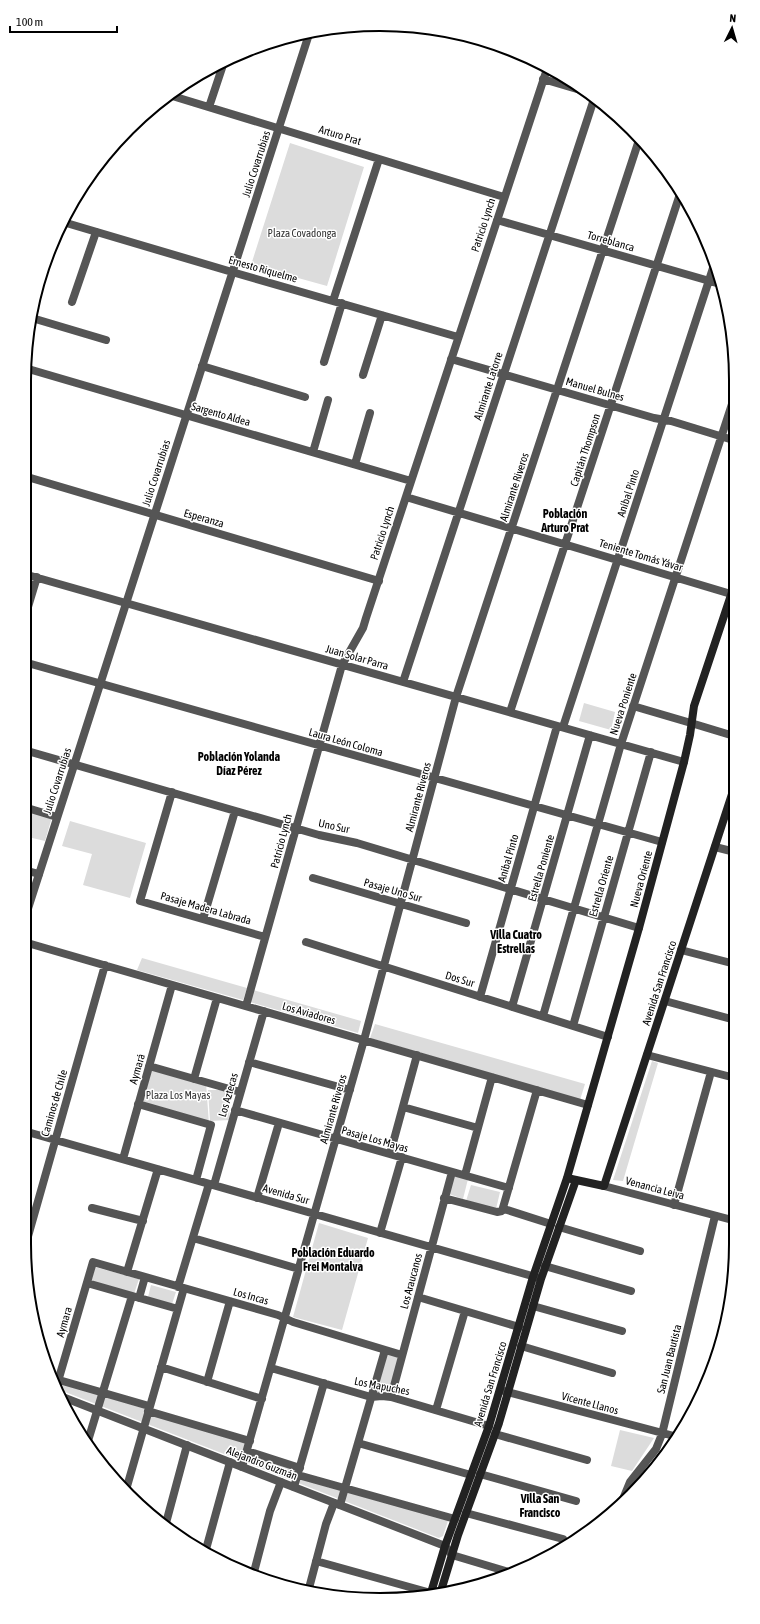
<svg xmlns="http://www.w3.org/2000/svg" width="760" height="1624" viewBox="0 0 760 1624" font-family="'Asap Condensed',sans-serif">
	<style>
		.green { fill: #dcdcdc }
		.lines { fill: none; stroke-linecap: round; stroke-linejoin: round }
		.minor { stroke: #555; stroke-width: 8 }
		.tertiary { stroke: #555; stroke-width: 8 }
		.secondary { stroke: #222; stroke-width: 8 }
		.labels { text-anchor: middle; stroke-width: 3; stroke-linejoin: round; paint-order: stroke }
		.street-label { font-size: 11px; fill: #000; stroke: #fff }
		.park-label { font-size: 11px; fill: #333; stroke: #fff }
		.neighbourhood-label { font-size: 12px; font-weight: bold; fill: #000; stroke: #fff }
		.rim { fill: none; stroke: #000; stroke-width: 2 }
	</style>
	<rect width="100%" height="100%" fill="#fff"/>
	<path class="green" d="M290,143L364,167L327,286L251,265Z
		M584,703L615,712L611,730L579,721Z
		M24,809L52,817L45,841L24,836Z
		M70,821L146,843L130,898L83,885L92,854L62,846Z
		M142,958L247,988L243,1000L137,970Z
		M253,990L361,1021L358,1033L250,1002Z
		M375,1024L585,1084L580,1100L370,1038Z
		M652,1061L658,1063L623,1181L613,1180Z
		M150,1067L206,1083L209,1124L140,1104Z
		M208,1090H228L230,1120L210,1121Z
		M454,1175L468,1179L463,1199L449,1194Z
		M471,1185L500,1192L496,1209L466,1201Z
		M319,1223L368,1238L342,1330L293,1317Z
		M95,1267L139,1279L134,1294L91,1282Z
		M151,1285L176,1292L172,1304L148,1297Z
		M386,1352L400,1356L390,1394L374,1395Z
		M63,1383L146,1407L246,1443L244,1451L299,1469L297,1476L450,1515L443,1536L439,1538L60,1390Z
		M620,1430L654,1438L632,1471L611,1466Z"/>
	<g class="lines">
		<path class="minor" d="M543,79L587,92
			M169,95L504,197
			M209,107L224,62
			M497,220L720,284
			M232,272L458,337
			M333,301L379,159
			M72,302L96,232
			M32,318L106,340
			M29,326L35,309
			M451,359L654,418L671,421L733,440
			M324,362L342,303
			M202,366L305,397
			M25,368L411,481
			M363,375L382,315
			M313,452L328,400
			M355,464L370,413
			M24,476L379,581
			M406,497L731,594
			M24,574L684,762
			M24,620L37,577
			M24,662L662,842
			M403,682L595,96
			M633,706L691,723
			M510,712L680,194
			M563,727L714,265
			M24,750L319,835L357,843L639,928
			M172,792L140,901L265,937
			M24,807L57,817
			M715,847L735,852
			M24,870L39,874
			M313,878L466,923
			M203,919L235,811
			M24,942L588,1105
			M306,942L608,1037
			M681,950L735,964
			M480,997L557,726
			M665,1001L735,1020
			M246,1006L342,665L363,628L366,618L547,69
			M512,1007L590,735
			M543,1016L621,744L733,401
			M573,1026L651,752
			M647,1055L735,1078
			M249,1062L350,1090
			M149,1066L240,1092
			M194,1079L217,998
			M138,1104L211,1125L196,1180
			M403,1107L478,1128
			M235,1110L509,1188
			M24,1131L539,1278
			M390,1154L417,1055
			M123,1159L172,985
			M465,1175L492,1077
			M214,1185L264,1011
			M257,1198L279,1123
			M444,1198L497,1212L502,1211L537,1090
			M674,1205L711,1072
			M92,1208L143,1221
			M504,1209L551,1224
			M559,1227L640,1251
			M380,1233L402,1157
			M193,1238L299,1269
			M25,1247L105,965
			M545,1266L631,1291
			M127,1272L158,1169
			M87,1283L178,1309
			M178,1287L209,1184
			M418,1297L519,1327
			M139,1298L145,1277
			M533,1306L622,1331
			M521,1346L612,1373
			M161,1367L262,1399
			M271,1368L371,1397L382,1396L391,1397L489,1426
			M59,1380L149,1406
			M207,1382L230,1301
			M56,1388L93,1262L278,1315L293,1322L402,1355
			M500,1390L674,1436
			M391,1397L452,1172
			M436,1410L465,1311
			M148,1411L250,1441
			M495,1434L587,1460
			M358,1443L471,1475
			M87,1444L132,1296
			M247,1451L300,1468
			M242,1467L364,1040L456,697L639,140
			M480,1474L576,1501
			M298,1475L455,1519
			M294,1487L324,1383
			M126,1490L184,1288
			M623,1499L630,1482L656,1449L662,1434L715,1216
			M340,1505L385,1350
			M466,1513L563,1539
			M166,1523L187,1445
			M205,1553L230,1462
			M452,1555L512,1573
			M316,1561L431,1593
			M254,1572L270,1511L281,1482
			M308,1592L326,1524L334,1503"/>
		<path class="tertiary" d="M63,222L232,272
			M691,723L734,736
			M24,921L310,31
			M604,1186L736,1221
			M60,1396L445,1546L452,1555"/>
		<path class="secondary" d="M567,1178L604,1186L734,788
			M440,1594L458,1535L499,1423L541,1279L576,1180
			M430,1596L445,1546L489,1426L533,1277L567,1178L639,928L684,762L690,735L694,706L734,586"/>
	</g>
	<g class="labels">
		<g class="street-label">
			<text transform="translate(340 135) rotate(17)" y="4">Arturo Prat</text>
			<text transform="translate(256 164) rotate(-72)" y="4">Julio Covarrubias</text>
			<text transform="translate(483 225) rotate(-72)" y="4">Patricio Lynch</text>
			<text transform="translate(611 241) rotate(16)" y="4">Torreblanca</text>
			<text transform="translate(263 269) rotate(16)" y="4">Ernesto Riquelme</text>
			<text transform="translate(488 386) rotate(-72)" y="4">Almirante Latorre</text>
			<text transform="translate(595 389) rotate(16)" y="4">Manuel Bulnes</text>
			<text transform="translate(221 414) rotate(16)" y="4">Sargento Aldea</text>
			<text transform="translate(585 450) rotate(-72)" y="4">Capitán Thompson</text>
			<text transform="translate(156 473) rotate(-72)" y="4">Julio Covarrubias</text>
			<text transform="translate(514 487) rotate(-72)" y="4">Almirante Riveros</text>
			<text transform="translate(628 493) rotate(-72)" y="4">Aníbal Pinto</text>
			<text transform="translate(204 518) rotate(16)" y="4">Esperanza</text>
			<text transform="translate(382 533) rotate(-72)" y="4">Patricio Lynch</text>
			<text transform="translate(641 555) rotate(17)" y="4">Teniente Tomás Yávar</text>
			<text transform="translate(357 657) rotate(16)" y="4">Juan Solar Parra</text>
			<text transform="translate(623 704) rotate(-72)" y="4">Nueva Poniente</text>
			<text transform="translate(346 742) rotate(16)" y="4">Laura León Coloma</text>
			<text transform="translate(57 781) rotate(-72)" y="4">Julio Covarrubias</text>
			<text transform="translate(418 797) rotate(-75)" y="4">Almirante Riveros</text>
			<text transform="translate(334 826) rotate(12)" y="4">Uno Sur</text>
			<text transform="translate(281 841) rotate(-75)" y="4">Patricio Lynch</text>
			<text transform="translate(508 858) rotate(-74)" y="4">Aníbal Pinto</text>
			<text transform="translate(541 868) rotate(-74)" y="4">Estrella Poniente</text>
			<text transform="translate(641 879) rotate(-75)" y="4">Nueva Oriente</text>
			<text transform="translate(601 886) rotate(-74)" y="4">Estrella Oriente</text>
			<text transform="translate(393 890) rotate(16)" y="4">Pasaje Uno Sur</text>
			<text transform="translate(206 908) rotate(16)" y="4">Pasaje Madera Labrada</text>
			<text transform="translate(460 979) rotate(17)" y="4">Dos Sur</text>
			<text transform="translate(659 983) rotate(-72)" y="4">Avenida San Francisco</text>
			<text transform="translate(309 1013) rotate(16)" y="4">Los Aviadores</text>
			<text transform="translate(137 1069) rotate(-74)" y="4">Aymará</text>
			<text transform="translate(228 1095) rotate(-74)" y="4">Los Aztecas</text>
			<text transform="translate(54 1103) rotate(-74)" y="4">Caminos de Chile</text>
			<text transform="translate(333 1109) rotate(-74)" y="4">Almirante Riveros</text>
			<text transform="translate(375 1139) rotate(16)" y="4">Pasaje Los Mayas</text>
			<text transform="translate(655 1188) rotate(15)" y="4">Venancia Leiva</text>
			<text transform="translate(286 1194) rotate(16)" y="4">Avenida Sur</text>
			<text transform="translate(411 1281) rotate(-75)" y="4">Los Araucanos</text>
			<text transform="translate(251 1296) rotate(16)" y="4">Los Incas</text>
			<text transform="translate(64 1322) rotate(-74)" y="4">Aymara</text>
			<text transform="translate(669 1359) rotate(-76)" y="4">San Juan Bautista</text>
			<text transform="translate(490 1384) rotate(-73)" y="4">Avenida San Francisco</text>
			<text transform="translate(382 1386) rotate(11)" y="4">Los Mapuches</text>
			<text transform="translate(590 1403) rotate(15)" y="4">Vicente Llanos</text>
			<text transform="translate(262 1463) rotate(21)" y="4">Alejandro Guzmán</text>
		</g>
		<g class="park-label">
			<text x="302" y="237">Plaza Covadonga</text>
			<text x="178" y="1099">Plaza Los Mayas</text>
		</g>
		<g class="neighbourhood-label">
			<text x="565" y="518">Población<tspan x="565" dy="14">Arturo Prat</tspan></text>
			<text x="239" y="761">Población Yolanda<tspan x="239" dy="14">Díaz Pérez</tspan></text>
			<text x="516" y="939">Villa Cuatro<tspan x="516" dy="14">Estrellas</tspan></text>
			<text x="333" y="1257">Población Eduardo<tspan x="333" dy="14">Frei Montalva</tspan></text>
			<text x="540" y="1503">Villa San<tspan x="540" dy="14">Francisco</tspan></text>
		</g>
	</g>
	<path d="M0 0H760V1624H0ZM380 31H380A349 349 0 0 1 729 380V1244A349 349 0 0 1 380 1593H380A349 349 0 0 1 31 1244V380A349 349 0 0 1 380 31Z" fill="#fff" fill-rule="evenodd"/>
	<path class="rim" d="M380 31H380A349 349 0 0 1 729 380V1244A349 349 0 0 1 380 1593H380A349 349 0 0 1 31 1244V380A349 349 0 0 1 380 31Z"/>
	<g transform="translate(732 28) rotate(5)" stroke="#ffffff" stroke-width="3" paint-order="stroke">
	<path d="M0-3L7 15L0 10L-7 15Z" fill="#000000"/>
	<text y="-6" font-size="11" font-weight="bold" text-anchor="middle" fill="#000000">N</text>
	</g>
	<path d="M10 26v6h107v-6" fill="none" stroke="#000000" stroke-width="2"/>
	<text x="16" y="26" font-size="12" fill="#000000" stroke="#ffffff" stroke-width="3" paint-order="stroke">100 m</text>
</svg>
